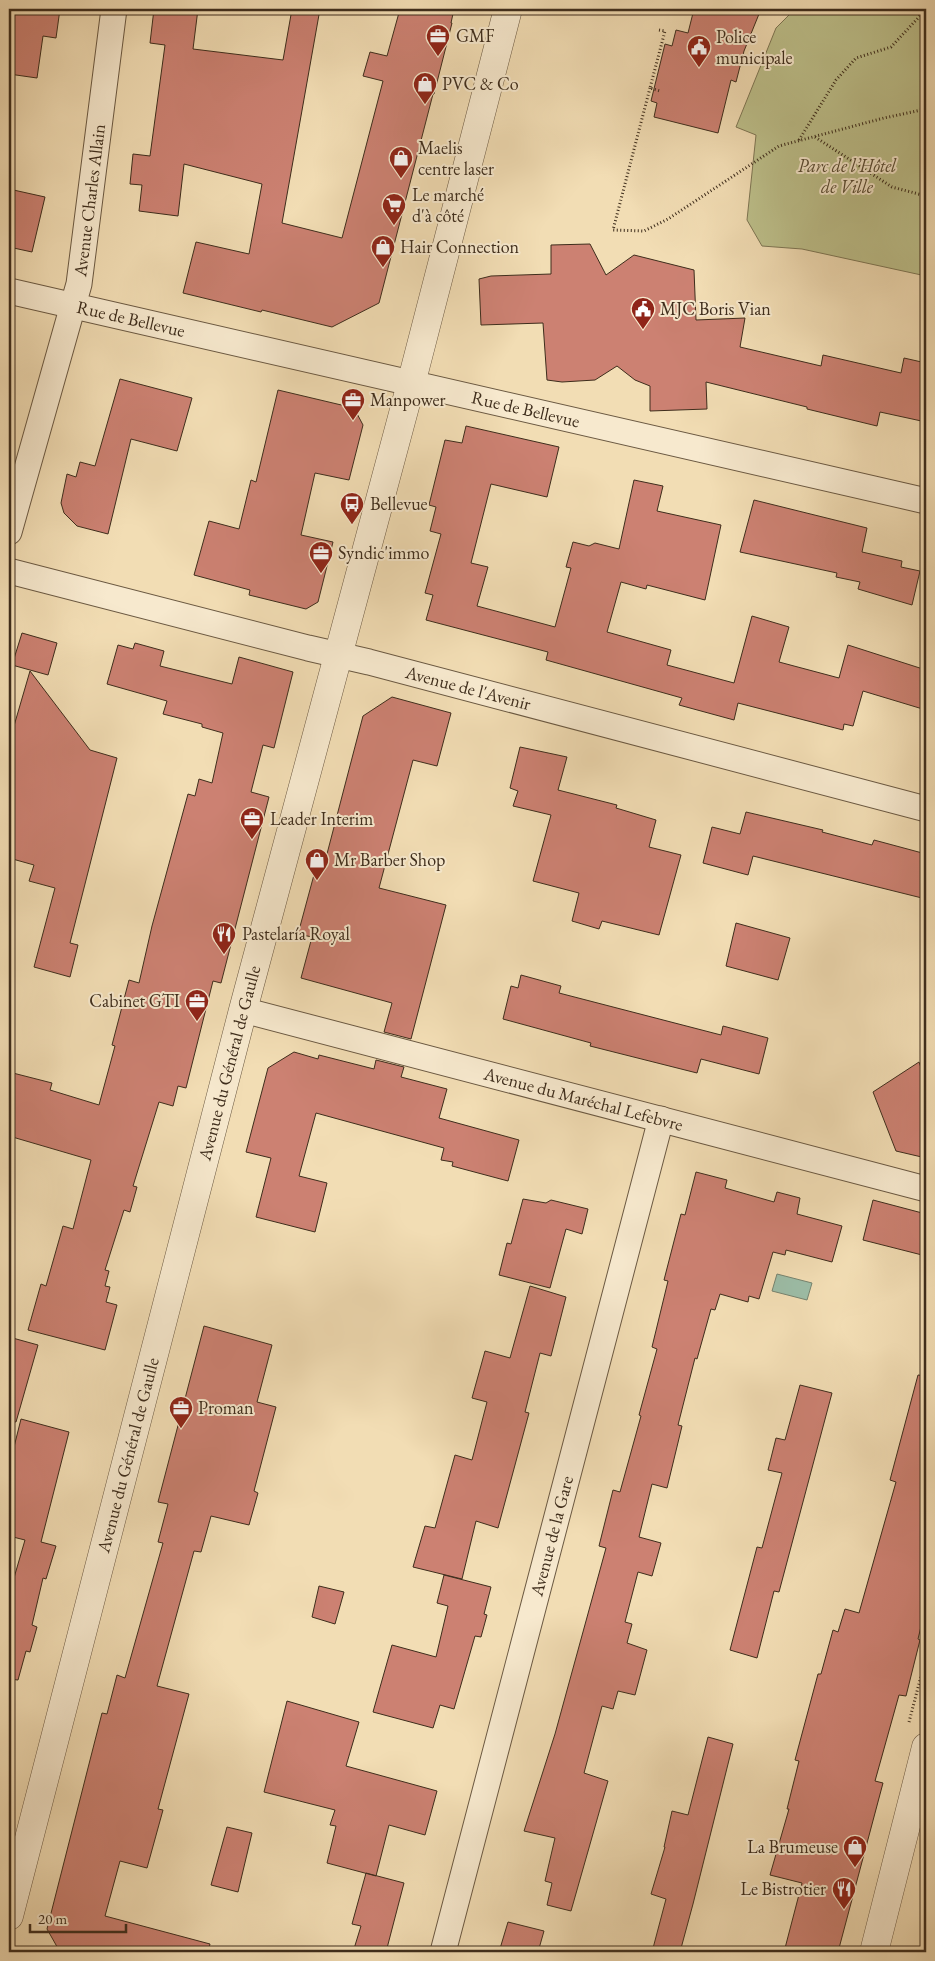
<svg xmlns="http://www.w3.org/2000/svg" width="935" height="1961" viewBox="0 0 935 1961" font-family="'EB Garamond',serif">
	<style>
		.green { fill: #bdc08b; stroke: #7e7654 }
		.water { fill: #9cbda7; stroke: #76836f }
		.building { fill: #cc8172; stroke: #3e2d1c }
		.lines { fill: none; stroke-linecap: round; stroke-linejoin: round }
		.minor-casing { stroke: #6b5942; stroke-width: 27 }
		.tertiary-casing { stroke: #6b5942; stroke-width: 29 }
		.path { stroke: #3e2d1c; stroke-width: 3; stroke-dasharray: 1 2.5; stroke-linecap: butt }
		.minor { stroke: #f7e9ce; stroke-width: 25 }
		.tertiary { stroke: #f7e9ce; stroke-width: 28 }
		.labels { text-anchor: middle; stroke-width: 4; stroke-linejoin: round; paint-order: stroke }
		.poi-label { font-size: 18px; fill: #3e2d1c; stroke: #f7e9ce; text-anchor: start }
		.park-label { font-size: 18px; font-style: italic; fill: #574a32; stroke: #f7e9ce }
		.street-label { font-size: 18px; fill: #3e2d1c; stroke: #f7e9ce }
	</style>
	<rect width="100%" height="100%" fill="#f2ddb4"/>
	<filter id="stains"><feTurbulence type="fractalNoise" baseFrequency=".004" numOctaves="4"/><feColorMatrix values="0 0 0 0 .2 0 0 0 0 .09 0 0 0 0 .02 0 0 0 .5 -.17"/></filter>
	<radialGradient id="worn" r=".72"><stop offset=".6" stop-color="#630" stop-opacity="0"/><stop offset="1" stop-color="#630" stop-opacity=".3"/></radialGradient>
	<path class="green" d="M795,9H926V276L802,249L762,246L747,220L756,135L736,127L776,28Z"/>
	<path class="water" d="M777,1274L812,1283L807,1300L772,1291Z"/>
	<path class="building" d="M13,9H60L56,38L43,36L37,78L9,74V41Z
		M154,9H198L193,49L283,60L292,9H320L282,223L342,238L383,81L363,76L370,52L387,56L400,9H454L451,23H452L434,94H433L379,303L332,327L262,310L261,312L183,293L196,242L249,254L262,184L184,164L178,216L139,211L142,185L130,184L133,154L150,156L165,45L150,43Z
		M694,9H742L759,14L744,51L736,82L731,80L718,133L654,117L657,103L651,101L665,44L672,46L676,30L688,33Z
		M9,189L45,197L32,252L9,247Z
		M590,244L606,275L634,255L694,270L696,320L745,318L740,347L821,366L823,355L901,373L904,358L926,363V422L880,412L877,426L807,409V407L706,382L707,409L650,411V386L635,380L617,366L595,380L562,382L547,380L543,323L481,325L479,279L491,276L551,274V245Z
		M120,379L192,398L177,451L131,439L108,534L77,526L64,513L61,503L67,474L76,477L80,462L95,466Z
		M278,390L354,408L363,425L349,480L315,473L301,535L333,542L318,602L306,609L249,595L250,590L194,575L209,521L239,529L251,480L256,482Z
		M466,426L559,447L547,497L491,484L471,563L488,567L477,606L555,627L571,568L566,567L573,542L589,546L595,543L619,549L634,480L663,486L657,511L721,525L705,600L647,585L646,589L621,582L607,632L671,650L667,665L734,683L752,616L789,627L779,662L839,678L848,645L926,670V710L863,691L853,726L844,724L843,730L738,703L734,720L679,705L682,698L546,660L548,652L426,620L433,595L425,593L441,534L430,531L436,507L429,505L445,440L462,443Z
		M754,500L867,528L862,552L902,561L901,567L920,571L912,605L858,589L860,582L836,577L837,573L740,552Z
		M22,633L57,643L48,675L12,665Z
		M135,643L164,651L160,666L232,684L239,657L293,672L274,748L263,745L251,792L269,797L221,983L213,981L186,1088L178,1086L173,1106L159,1102L133,1186L137,1187L130,1212L124,1210L105,1270L109,1271L105,1286L110,1287L106,1302L117,1305L105,1350L28,1330L41,1284L46,1286L63,1226L73,1229L91,1160L9,1136V1072L52,1083L50,1090L99,1105L115,1046L112,1045L129,980L139,983L152,926L188,794L195,796L199,779L212,783L223,733L202,727V724L163,714L167,701L107,684L118,645L133,649Z
		M30,671L90,750L117,758L70,943L78,945L70,977L34,967L55,888L29,881L34,865L9,858V743Z
		M392,697L451,713L437,766L413,760L379,888L446,905L411,1039L384,1032L392,1003L301,978L312,937L298,934L315,871L322,873L363,716Z
		M520,747L567,757L558,790L617,805L616,808L656,820L649,847L681,855L659,935L602,921L599,929L572,921L579,893L533,881L551,815L513,806L518,791L510,788Z
		M746,812L823,830L822,832L872,845L874,840L926,854V899L753,856L748,875L703,863L712,827L740,834Z
		M736,923L790,938L778,980L726,966Z
		M521,975L561,986L559,993L721,1035L723,1026L768,1038L759,1074L701,1059L697,1073L590,1046L591,1043L503,1019L511,986L518,988Z
		M294,1052L318,1059L319,1055L374,1069L376,1060L404,1067L401,1077L447,1089L439,1118L519,1140L508,1181L452,1166L453,1162L441,1160L444,1148L316,1113L299,1176L327,1183L315,1232L256,1217L271,1158L246,1152L268,1068Z
		M919,1062L926,1082V1158L896,1151L873,1092Z
		M696,1172L727,1180L725,1188L774,1202L777,1192L800,1198L797,1214L842,1226L832,1262L786,1250L785,1255L773,1252L759,1299L749,1296L748,1302L720,1294L715,1310L711,1309L697,1359L695,1358L678,1425L682,1426L667,1488L652,1484L639,1537L661,1543L652,1576L638,1572L625,1622L632,1624L627,1643L647,1650L635,1695L618,1691L613,1709L602,1706L584,1773L608,1781L571,1911L547,1905L552,1883L545,1881L555,1838L524,1831L555,1734L606,1548L599,1546L613,1490L620,1492L641,1416L639,1415L657,1349L652,1347L668,1281L664,1280L681,1214L685,1215Z
		M523,1199L546,1203L551,1200L588,1209L582,1234L566,1229L550,1288L499,1275L507,1243L511,1244Z
		M873,1200L926,1214V1256L863,1240Z
		M530,1286L566,1297L551,1356L540,1353L525,1412L529,1413L498,1528L476,1521L462,1579L413,1567L425,1526L435,1528L455,1455L472,1460L487,1402L472,1398L485,1351L510,1358Z
		M204,1326L272,1345L257,1402L276,1407L254,1491L258,1493L249,1525L211,1516L201,1552L194,1551L157,1686L189,1694L158,1809L163,1810L147,1868L120,1861L105,1916L210,1944L208,1952H60L47,1929L102,1713L107,1714L117,1675L125,1678L163,1543L158,1542L168,1504L158,1502Z
		M9,1337L38,1345L16,1422L9,1421Z
		M918,1375L926,1376V1606L918,1639L920,1640L906,1696L899,1695L875,1781L883,1783L838,1952H784L802,1883L770,1875L789,1809H787L799,1761L795,1760L818,1674H821L833,1630L838,1632L845,1609L859,1613L896,1482L890,1480Z
		M800,1385L832,1393L779,1592L774,1591L757,1658L730,1650L757,1547L762,1548L782,1473L768,1470L776,1438L785,1440Z
		M21,1419L69,1432L41,1542L56,1546L46,1579L43,1578L32,1625L37,1627L30,1652L26,1651L18,1680L9,1679V1595L25,1540L9,1536V1467Z
		M444,1575L491,1587L484,1614L487,1615L481,1637L475,1636L454,1709L440,1705L433,1728L373,1712L392,1645L436,1657L448,1606L437,1603Z
		M319,1586L344,1592L335,1624L312,1617Z
		M287,1701L359,1722L346,1766L437,1791L425,1835L389,1825L376,1876L327,1863L336,1826L330,1825L335,1810L264,1792Z
		M708,1737L733,1744L693,1904L680,1952H652L666,1899L651,1894L665,1847H664L672,1811L688,1815Z
		M227,1827L252,1833L238,1892L211,1885Z
		M366,1873L404,1883L386,1952H353L361,1926L352,1924Z
		M508,1922L544,1931L538,1952H499Z"/>
	<g class="lines">
		<g class="minor-casing">
			<g id="minor">
				<path id="s1" d="M9,291L926,501"/>
				<path id="s2" d="M9,532L79,284L114,9"/>
				<path id="s3" d="M9,571L308,648L369,662L926,809"/>
				<path id="s4" d="M243,1010L926,1189"/>
				<path id="s5" d="M443,1952L661,1119"/>
			</g>
		</g>
		<g class="tertiary-casing">
			<g id="tertiary">
				<path id="s6" d="M9,1916L243,1010L411,384L508,9"/>
				<path d="M874,1952L926,1747"/>
			</g>
		</g>
		<path class="path" d="M659,30L665,31L650,88L660,91
			M650,88L613,230L644,231L668,219L779,146L884,118L926,109
			M815,137L892,187L926,196
			M799,140L836,80L856,58L891,47L919,17L924,9
			M909,1722L926,1657"/>
		<use href="#minor" class="minor"/>
		<use href="#tertiary" class="tertiary"/>
	</g>
	<defs>
		<g id="office-pin" transform="scale(1.25)"><path d="M0 17L-7.5 6A9.5 9.5 0 1 1 7.5 6Z" fill="#8f2418" stroke="#f7e9ce"/><path d="M-6-3h4V-5.5h4V-3h4V5H-6ZM-1-4.5V-3h2v-1.5ZM-6 0V1H6V0Z" fill="#fff"/></g>
		<g id="civic-pin" transform="scale(1.25)"><path d="M0 17L-7.5 6A9.5 9.5 0 1 1 7.5 6Z" fill="#8f2418" stroke="#f7e9ce"/><path d="M-.6-6.5H3V-4.5H.6V-3L4-1V1h2V6H-6V1h2V-1L-.6-3ZM-1.2 2.5V6h2.4V2.5Z" fill="#fff"/></g>
		<g id="shop-pin" transform="scale(1.25)"><path d="M0 17L-7.5 6A9.5 9.5 0 1 1 7.5 6Z" fill="#8f2418" stroke="#f7e9ce"/><path d="M-5-2.5h2.3a2.7 3.5 0 0 1 5.4 0H5L5.5 6h-11ZM-1.5-2.5h3a1.5 2.3 0 0 0-3 0Z" fill="#fff"/></g>
		<g id="supermarket-pin" transform="scale(1.25)"><path d="M0 17L-7.5 6A9.5 9.5 0 1 1 7.5 6Z" fill="#8f2418" stroke="#f7e9ce"/><path d="M-6-5.5h2.5l.6 2H6L4.5 2H-2.5L-4.4-4H-6ZM-1.5 3.2a1.3 1.3 0 1 0 .1 0ZM3 3.2a1.3 1.3 0 1 0 .1 0Z" fill="#fff"/></g>
		<g id="bus-pin" transform="scale(1.25)"><path d="M0 17L-7.5 6A9.5 9.5 0 1 1 7.5 6Z" fill="#8f2418" stroke="#f7e9ce"/><path d="M-5-6H5V4H4V6H2V4H-2V6H-4V4H-5ZM-3.5-4V0h7V-4ZM-3.5 1.2v1.5H-2V1.2ZM2 1.2v1.5H3.5V1.2Z" fill="#fff"/></g>
		<g id="restaurant-pin" transform="scale(1.25)"><path d="M0 17L-7.5 6A9.5 9.5 0 1 1 7.5 6Z" fill="#8f2418" stroke="#f7e9ce"/><path d="M-5-6h1v4h1v-4h1v4h1v-4h1v5L-1.5 .5V6h-2V.5L-5-1ZM5-6V6H3V1.5H1.5Q1.5-4 5-6Z" fill="#fff"/></g>
	</defs>
	<g fill-rule="evenodd">
		<use href="#office-pin" x="438" y="36"/>
		<use href="#civic-pin" x="699" y="47"/>
		<use href="#shop-pin" x="425" y="84"/>
		<use href="#shop-pin" x="401" y="158"/>
		<use href="#supermarket-pin" x="394" y="205"/>
		<use href="#shop-pin" x="383" y="247"/>
		<use href="#civic-pin" x="643" y="309"/>
		<use href="#office-pin" x="353" y="400"/>
		<use href="#bus-pin" x="352" y="504"/>
		<use href="#office-pin" x="321" y="553"/>
		<use href="#office-pin" x="252" y="819"/>
		<use href="#shop-pin" x="317" y="860"/>
		<use href="#restaurant-pin" x="224" y="934"/>
		<use href="#office-pin" x="197" y="1001"/>
		<use href="#office-pin" x="181" y="1408"/>
		<use href="#shop-pin" x="855" y="1847"/>
		<use href="#restaurant-pin" x="844" y="1889"/>
	</g>
	<g class="labels">
		<g class="poi-label">
			<text x="456" y="42">GMF</text>
			<text x="716" y="43">Police<tspan x="716" dy="21">municipale</tspan></text>
			<text x="442" y="90">PVC &amp; Co</text>
			<text x="418" y="154">Maelis<tspan x="418" dy="21">centre laser</tspan></text>
			<text x="412" y="201">Le marché<tspan x="412" dy="21">d'à côté</tspan></text>
			<text x="400" y="253">Hair Connection</text>
			<text x="660" y="315">MJC Boris Vian</text>
			<text x="370" y="406">Manpower</text>
			<text x="370" y="510">Bellevue</text>
			<text x="338" y="559">Syndic'immo</text>
			<text x="270" y="825">Leader Interim</text>
			<text x="334" y="866">Mr Barber Shop</text>
			<text x="242" y="940">Pastelaría Royal</text>
			<text x="180" y="1007" text-anchor="end">Cabinet GTI</text>
			<text x="198" y="1414">Proman</text>
			<text x="838" y="1853" text-anchor="end">La Brumeuse</text>
			<text x="826" y="1895" text-anchor="end">Le Bistrotier</text>
		</g>
		<g class="park-label">
			<text x="847" y="172">Parc de l’Hôtel<tspan x="847" dy="21">de Ville</tspan></text>
		</g>
		<g class="street-label">
			<text dy="6" stroke="none"><textPath href="#s2" startOffset="342">Avenue Charles Allain</textPath></text>
			<text dy="6" stroke="none"><textPath href="#s1" startOffset="125">Rue de Bellevue</textPath></text>
			<text dy="6" stroke="none"><textPath href="#s1" startOffset="530">Rue de Bellevue</textPath></text>
			<text dy="6" stroke="none"><textPath href="#s3" startOffset="474">Avenue de l'Avenir</textPath></text>
			<text dy="6" stroke="none"><textPath href="#s6" startOffset="881">Avenue du Général de Gaulle</textPath></text>
			<text dy="6" stroke="none"><textPath href="#s4" startOffset="352">Avenue du Maréchal Lefebvre</textPath></text>
			<text dy="6" stroke="none"><textPath href="#s6" startOffset="476">Avenue du Général de Gaulle</textPath></text>
			<text dy="6" stroke="none"><textPath href="#s5" startOffset="430">Avenue de la Gare</textPath></text>
		</g>
	</g>
	<rect width="935" height="1961" fill="none" stroke="#f2ddb4" stroke-width="30"/>
	<rect x="10" y="10" width="915" height="1941" fill="none" stroke="#3e2d1c" stroke-width="2.5"/>
	<rect x="15" y="15" width="905" height="1931" fill="none" stroke="#3e2d1c"/>
	<path d="M30 1924v8h96v-8" fill="none" stroke="#3e2d1c" stroke-width="2.5"/>
	<text x="38" y="1924" font-size="15" fill="#3e2d1c" stroke="#f7e9ce" stroke-width="4" paint-order="stroke">20 m</text>
	<rect width="100%" height="100%" filter="url(#stains)"/>
	<rect width="100%" height="100%" fill="url(#worn)"/>
</svg>
